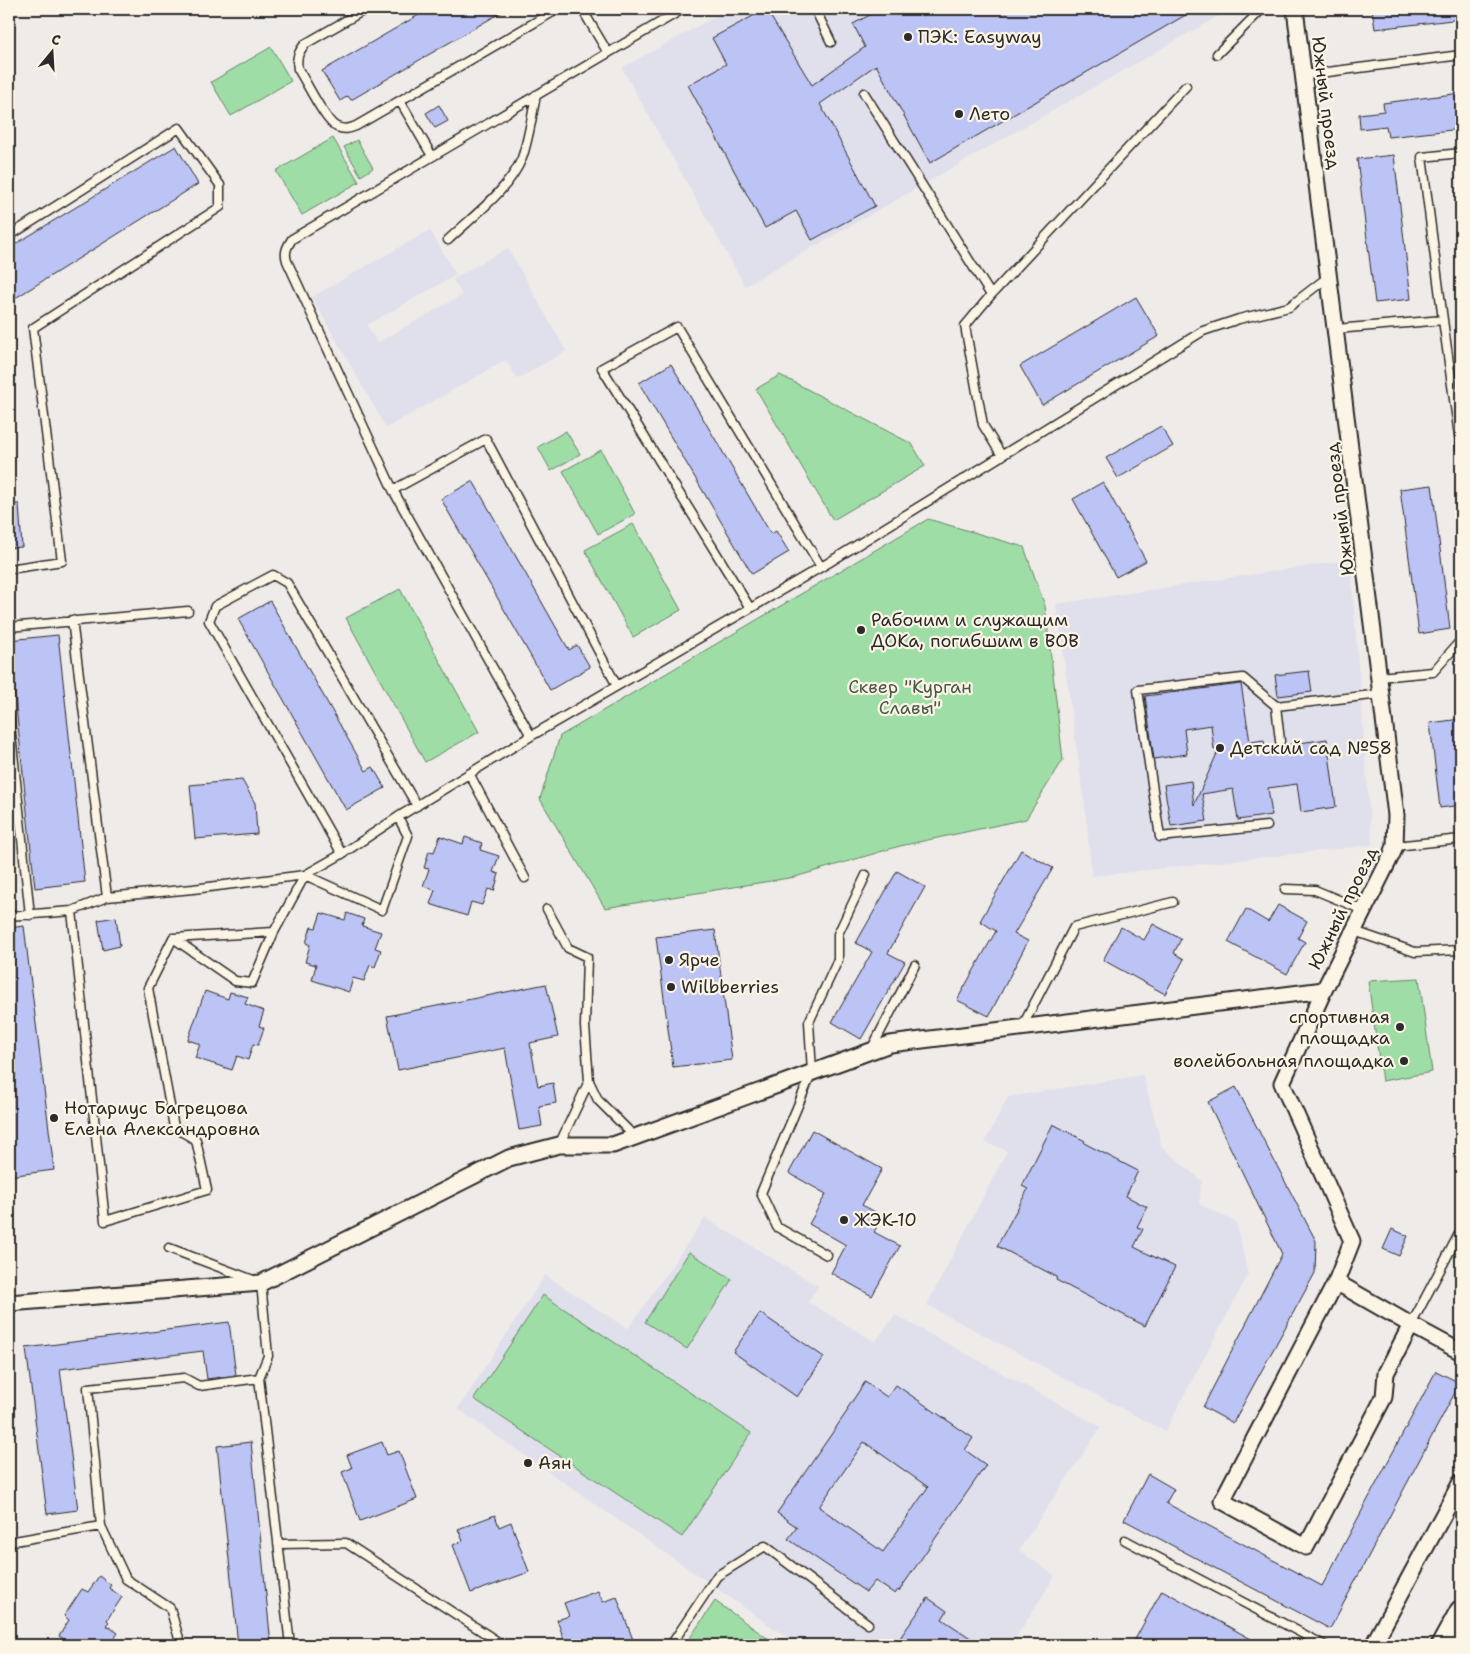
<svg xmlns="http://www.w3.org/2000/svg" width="1470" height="1654" viewBox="0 0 1470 1654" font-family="'Shantell Sans',sans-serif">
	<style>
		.built { fill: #e0dfec }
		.green { fill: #9fdda6; stroke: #658468 }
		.building { fill: #bcc3f5; stroke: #2b2b2b; fill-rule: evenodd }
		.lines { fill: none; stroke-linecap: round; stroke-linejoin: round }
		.lane-casing { stroke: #2b2b2b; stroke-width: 11 }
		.street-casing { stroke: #2b2b2b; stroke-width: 19 }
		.secondary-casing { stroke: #2b2b2b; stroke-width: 26 }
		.lane { stroke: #fcf5e5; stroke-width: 8 }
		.street { stroke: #fcf5e5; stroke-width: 15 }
		.secondary { stroke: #fcf5e5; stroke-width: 22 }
		.poi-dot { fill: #2b2b2b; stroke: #fcf5e5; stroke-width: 2 }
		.labels { text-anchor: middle; stroke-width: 4.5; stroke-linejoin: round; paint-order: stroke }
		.poi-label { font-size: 18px; fill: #2b2b2b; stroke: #fcf5e5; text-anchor: start }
		.street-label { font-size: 18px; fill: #2b2b2b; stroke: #fcf5e5 }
		.park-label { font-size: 18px; fill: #48584a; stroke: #fcf5e5 }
	</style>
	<rect width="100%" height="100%" fill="#efebe8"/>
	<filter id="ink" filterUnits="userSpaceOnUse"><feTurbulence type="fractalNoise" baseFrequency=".02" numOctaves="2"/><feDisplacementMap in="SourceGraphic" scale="10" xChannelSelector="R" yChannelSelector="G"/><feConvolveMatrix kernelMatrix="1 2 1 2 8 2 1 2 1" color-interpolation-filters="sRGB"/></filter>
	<g filter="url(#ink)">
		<path class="built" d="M729,9H1231L745,286L622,68Z
			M430,230L456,275L367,325L377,343L462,295L453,279L508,248L566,351L517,379L506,360L386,428L312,297Z
			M1350,560L1372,845L1092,876L1084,800L1056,604Z
			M1143,1075L1162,1147L1202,1181L1199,1204L1236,1222L1248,1275L1165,1431L927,1305L1007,1151L985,1142L1008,1097Z
			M705,1218L818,1286L808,1302L875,1342L895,1315L1101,1427L1019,1550L1055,1576L1011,1645H798L458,1409L545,1275L628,1329Z"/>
		<path class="green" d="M271,47L291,81L231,116L211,82Z
			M333,138L359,182L302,215L276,171Z
			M357,140L373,168L361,176L344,147Z
			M780,375L912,444L925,466L833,520L756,389Z
			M566,431L580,454L551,471L538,447Z
			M601,450L635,514L598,534L563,471Z
			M928,519L1024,547L1045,606L1063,760L1026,819L900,846L795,877L605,908L540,799L560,736Z
			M633,524L681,610L633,637L585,550Z
			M400,589L479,732L425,762L346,618Z
			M1419,978L1432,1072L1382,1081L1368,981Z
			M689,1252L732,1279L687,1349L645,1322Z
			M543,1295L751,1433L682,1537L474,1399Z
			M715,1601L777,1645H685Z"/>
		<path class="building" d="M429,9H507L351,100L348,96L340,101L322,71Z
			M766,9L812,85L865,47L853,24L881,9H1196L930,163L876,65L820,104L875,206L812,240L796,211L765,228L688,85L726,64L712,38Z
			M1372,9H1461V19L1375,29Z
			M1461,93V129L1388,137L1386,126L1360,129L1359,114L1384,111L1383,103Z
			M439,105L448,121L435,128L426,113Z
			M176,146L198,184L9,302V248Z
			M1394,155L1411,299L1375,303L1357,159Z
			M1136,297L1159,336L1042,405L1020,366Z
			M671,364L771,534L776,531L789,552L752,574L639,383Z
			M1161,426L1173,446L1118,478L1106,458Z
			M473,481L569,650L577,645L590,667L550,690L441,499Z
			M1103,482L1146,561L1116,577L1073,499Z
			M1432,485L1450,629L1419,634L1400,489Z
			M9,504H19L22,547L9,548Z
			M270,601L366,771L373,767L385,788L346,810L238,619Z
			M58,635L85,882L35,888L9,640Z
			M1309,671L1312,692L1278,696L1275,675Z
			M1241,684L1250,742L1264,740L1265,748L1327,739L1336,807L1301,812L1297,784L1268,788L1272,815L1238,820L1233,789L1202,794L1207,821L1171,826L1164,785L1191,781L1194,805L1219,749L1214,750L1211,725L1184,729L1187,754L1154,759L1145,696Z
			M1461,719V805L1440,808L1430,723Z
			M242,780L255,803L257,834L195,839L190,785Z
			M440,836L463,844L465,837L482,843L480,850L499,856L493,872L499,874L494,891L488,889L482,905L471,902L467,916L430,904L435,890L423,886L429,869L424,868L429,851L434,852Z
			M1021,850L1053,868L1014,934L1028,941L989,1016L957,1000L996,931L980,921Z
			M897,871L925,887L888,953L905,962L861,1039L832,1022L872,952L856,943Z
			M1278,905L1307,921L1298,938L1305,942L1287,974L1228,942L1246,909L1268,922Z
			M321,913L345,920L347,913L364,919L362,926L381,932L375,948L381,950L375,967L370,965L364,981L353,978L349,992L312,980L316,965L305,962L310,945L306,943L311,927L316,928Z
			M116,917L120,946L103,950L98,920Z
			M1153,924L1181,939L1174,953L1184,959L1165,994L1103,960L1121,927L1144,940Z
			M24,926L54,1170L9,1176V928Z
			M715,930L732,1060L673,1067L656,937Z
			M546,984L558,1037L530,1043L538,1086L553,1083L556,1103L539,1106L542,1126L519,1130L505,1048L398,1070L387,1016Z
			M205,991L228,999L230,992L248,997L245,1004L264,1011L259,1026L264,1028L258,1045L253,1044L248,1060L237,1056L232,1070L195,1058L200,1044L188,1040Z
			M1236,1087L1316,1241L1315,1273L1233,1423L1203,1407L1282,1254L1208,1102Z
			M1053,1124L1085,1141L1084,1143L1138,1171L1126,1196L1147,1207L1137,1227L1143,1229L1134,1247L1175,1267L1145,1326L1056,1280L1057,1277L997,1246L1028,1189L1022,1186Z
			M812,1130L882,1169L862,1205L883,1216L874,1232L900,1246L872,1296L831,1273L846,1245L809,1224L826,1194L789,1173Z
			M1392,1229L1408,1236L1399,1256L1383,1249Z
			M760,1313L824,1357L797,1397L733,1352Z
			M229,1322L236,1375L207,1379L203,1351L60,1369L78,1510L47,1514L26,1348Z
			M1436,1371L1460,1383L1330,1629L1124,1520L1148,1474L1174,1489L1166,1503L1322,1586Z
			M865,1382L887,1397L896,1385L973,1438L965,1450L986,1465L899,1591L898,1590L895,1594L875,1581L866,1592L788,1539L797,1527L777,1513L848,1410L847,1409ZM864,1442L928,1487L883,1552L819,1507Z
			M251,1442L271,1645H238L217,1446Z
			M382,1442L387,1455L399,1451L417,1499L360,1521L342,1472L352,1468L347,1455Z
			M495,1515L499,1527L511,1522L529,1572L471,1593L453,1545L463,1541L458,1529Z
			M99,1576L111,1585L109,1588L122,1597L107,1620L109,1622L106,1625L118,1633L110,1645H73L59,1636L69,1620L64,1616L82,1589L88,1592Z
			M1162,1590L1262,1645H1132Z
			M598,1591L603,1602L617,1597L635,1645H566L557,1620L569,1616L564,1603Z
			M928,1598L947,1611L942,1619L981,1645H895Z"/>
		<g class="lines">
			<g class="lane-casing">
				<path id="lane" d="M366,9L305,44C298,53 296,58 298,69C306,81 326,123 337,127C344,130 349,129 356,126L558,9
					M582,9L608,53
					M815,9L831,42
					M1217,54L1262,9
					M1304,75L1461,55
					M864,93L991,295L1186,86
					M400,101L432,156
					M9,236L179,128L220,185V207L33,328L62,561L9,569
					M448,240C472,217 509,190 522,158C529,138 532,116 536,95
					M991,295L965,326L983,425L1002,456
					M1443,320L1422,157L1461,153
					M1336,329L1443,320L1461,450
					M393,490L287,261C284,252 287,247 292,239L683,9
					M750,608L602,368L677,327L821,567
					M72,620L107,897
					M9,627L188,611
					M1379,677L1433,672L1461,640
					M1276,706L1280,741
					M9,715L30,915
					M531,736L393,490L486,439L617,686
					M470,775L525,878
					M1267,826L1160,837L1138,690L1243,678L1276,706L1381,694
					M1395,846L1461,839
					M342,854L209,621L215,606L273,575L287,583L417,806
					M1285,889L1315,890L1363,910
					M547,909L568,948L587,957L585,1026L589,1081L559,1145
					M72,911L105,1221L207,1190L196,1140L174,1127L148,988L173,938L274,932L305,875L382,910L408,836L398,817
					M9,916L72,911L107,897L193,889L305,875L342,854L398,817L531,736L828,563L1203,331L1239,319L1289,307L1328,277
					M1354,931L1415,952L1461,950
					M173,938L235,981L252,983L274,932
					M1022,1027L1074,927L1173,902
					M871,1050L915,965
					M589,1081L598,1100L635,1137
					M169,1248L261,1283L268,1356L259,1378L290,1645
					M827,1255L777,1227L761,1193L812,1072L809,1022L838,960V934L866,875
					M1411,1325L1461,1230
					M1125,1540L1324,1645
					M9,1542L101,1526
					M278,1544L346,1543L503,1645
					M181,1645L170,1608L126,1579L101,1526L88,1388L184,1378L199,1386L259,1378
					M671,1645L717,1576L765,1546L868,1624"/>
			</g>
			<g class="street-casing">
				<path id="street" d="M1295,9L1396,815L1395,846L1392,854L1324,990L1282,1083L1352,1241L1336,1282
					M9,1303L261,1283L509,1158L559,1145H613L890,1044L1324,990
					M1411,1325L1386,1373L1384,1397L1306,1547L1222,1501L1336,1282L1411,1325L1461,1352
					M1373,1645L1461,1482"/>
			</g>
			<g class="secondary-casing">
				<path id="secondary" d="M1443,1645L1461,1612"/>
			</g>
			<use href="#lane" class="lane"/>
			<use href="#street" class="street"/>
			<use href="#secondary" class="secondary"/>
		</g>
	</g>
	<g class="poi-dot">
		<circle cx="908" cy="37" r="5"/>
		<circle cx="959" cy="114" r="5"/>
		<circle cx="861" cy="630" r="5"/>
		<circle cx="1220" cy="748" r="5"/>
		<circle cx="669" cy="960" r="5"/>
		<circle cx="671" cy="987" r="5"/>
		<circle cx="1400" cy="1027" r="5"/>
		<circle cx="1404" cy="1061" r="5"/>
		<circle cx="54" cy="1118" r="5"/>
		<circle cx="844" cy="1220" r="5"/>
		<circle cx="528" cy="1463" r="5"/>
	</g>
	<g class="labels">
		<g class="poi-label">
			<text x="918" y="43">ПЭК: Easyway</text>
			<text x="969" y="120">Лето</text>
			<text x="871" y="626">Рабочим и служащим<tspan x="871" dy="21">ДОКа, погибшим в ВОВ</tspan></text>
			<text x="1230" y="754">Детский сад №58</text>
			<text x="679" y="966">Ярче</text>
			<text x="681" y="993">Wilbberries</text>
			<text x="1390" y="1023" text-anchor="end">спортивная<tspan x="1390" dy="21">площадка</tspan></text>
			<text x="1394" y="1067" text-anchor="end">волейбольная площадка</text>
			<text x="64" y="1114">Нотариус Багрецова<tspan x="64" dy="21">Елена Александровна</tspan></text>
			<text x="854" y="1226">ЖЭК-10</text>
			<text x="538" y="1469">Аян</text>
		</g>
		<g class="street-label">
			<text transform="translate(1326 103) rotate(83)" y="6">Южный проезд</text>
			<text transform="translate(1340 509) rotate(-97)" y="6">Южный проезд</text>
			<text transform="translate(1343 908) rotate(-64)" y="6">Южный проезд</text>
		</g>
		<g class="park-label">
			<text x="910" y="693">Сквер "Курган<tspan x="910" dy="21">Славы"</tspan></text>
		</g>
	</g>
	<rect width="1470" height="1654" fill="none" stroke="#fcf5e5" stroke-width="30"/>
	<rect x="15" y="15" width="1440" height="1624" fill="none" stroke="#2b2b2b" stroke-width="2" filter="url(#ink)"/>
	<g transform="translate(52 52) rotate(18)" stroke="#fcf5e5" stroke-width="4" paint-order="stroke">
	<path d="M0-4L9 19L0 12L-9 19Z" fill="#2b2b2b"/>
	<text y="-8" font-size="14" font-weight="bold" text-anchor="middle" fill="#2b2b2b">С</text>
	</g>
</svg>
